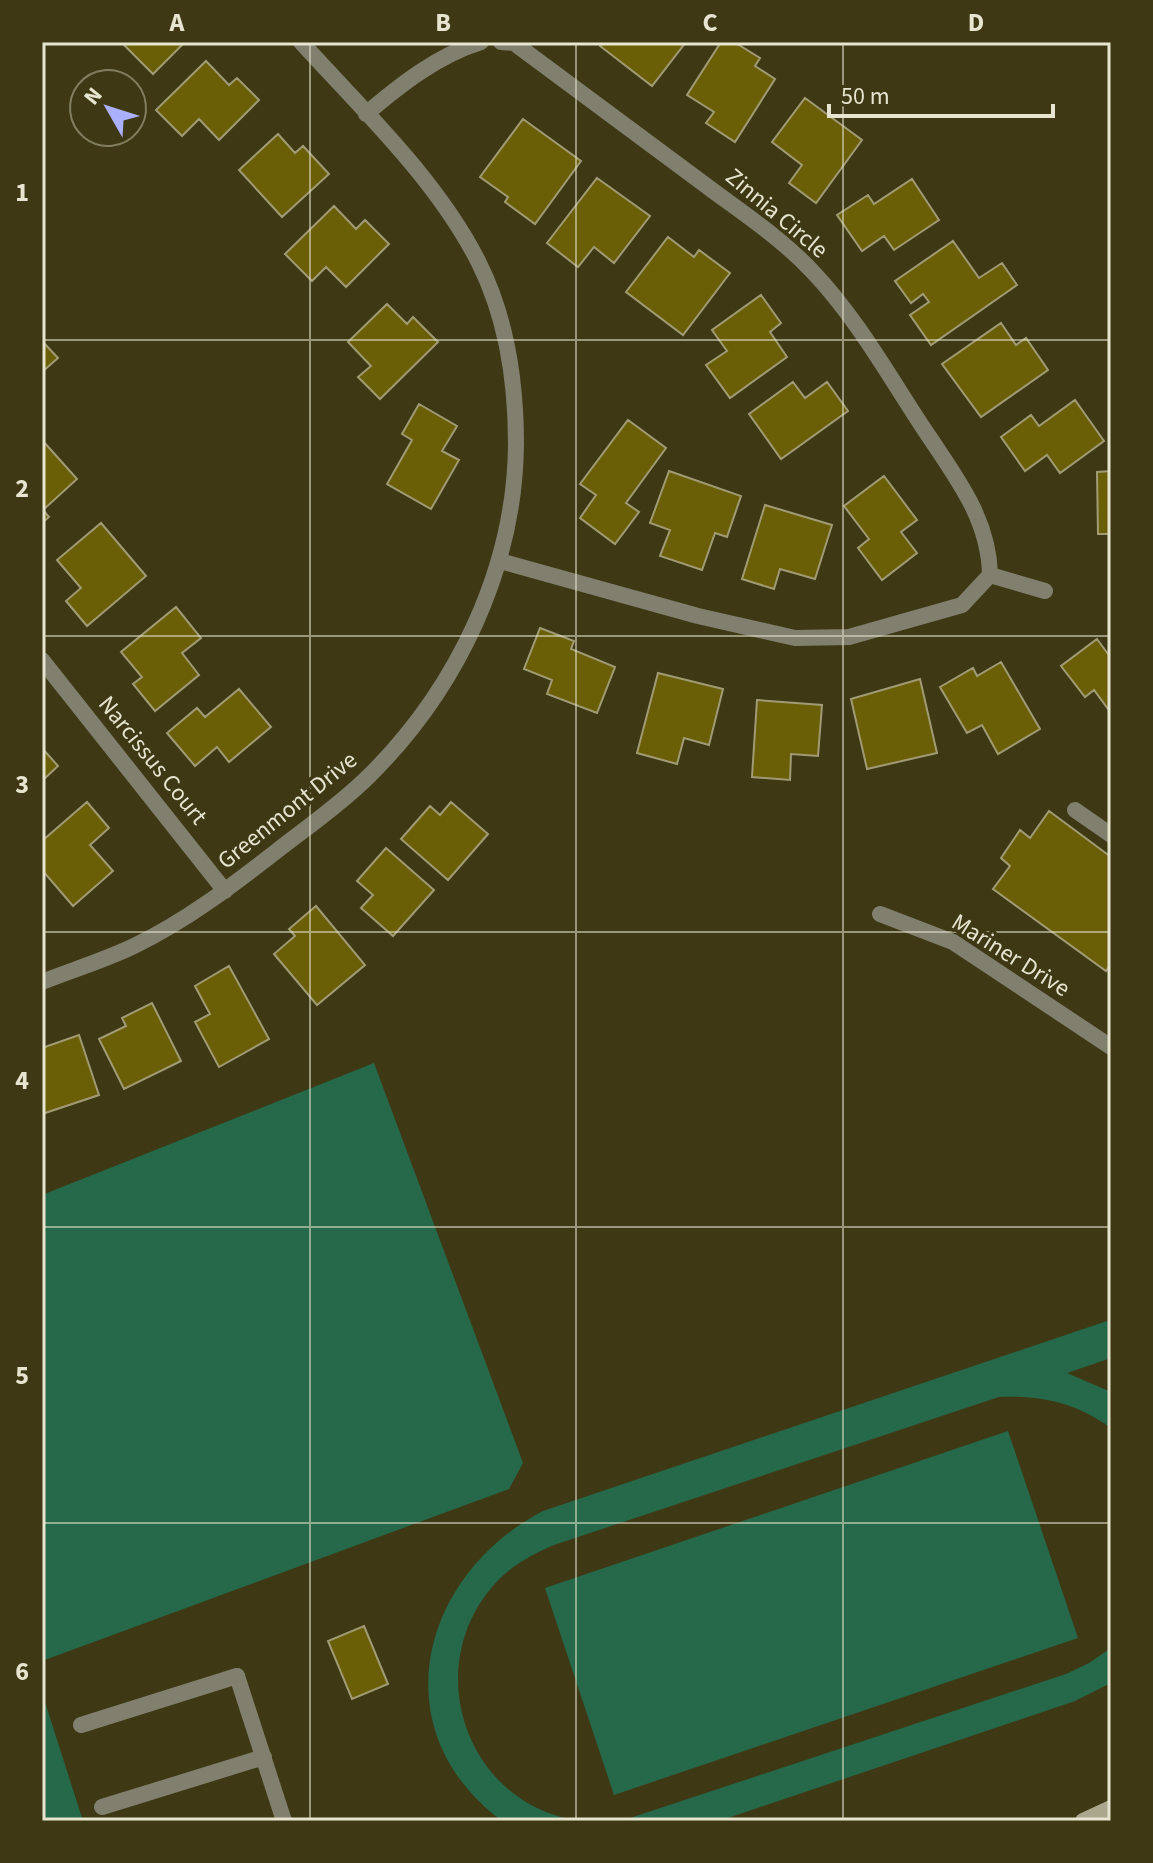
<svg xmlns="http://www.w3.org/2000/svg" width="1153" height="1863" viewBox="0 0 1153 1863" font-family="'Source Sans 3',sans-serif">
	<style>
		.green { fill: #26684a }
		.building { fill: #6a5e06; stroke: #a19b75; stroke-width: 2 }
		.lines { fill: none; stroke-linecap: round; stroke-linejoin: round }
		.service { stroke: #817f6e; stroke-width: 16 }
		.minor { stroke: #817f6e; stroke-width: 16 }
		.secondary { stroke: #aaa78c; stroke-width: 16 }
		.grid { fill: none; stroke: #e7e5d0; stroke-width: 2; stroke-opacity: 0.55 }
		.labels { text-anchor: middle; stroke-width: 7; stroke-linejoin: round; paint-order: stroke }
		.street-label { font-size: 24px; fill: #e7e5d0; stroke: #3e3914 }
		.neatline { fill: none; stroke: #e7e5d0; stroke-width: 3 }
		.grid-label { font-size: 26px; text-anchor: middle; font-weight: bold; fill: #e7e5d0 }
	</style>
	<rect width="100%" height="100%" fill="#3e3914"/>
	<path class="green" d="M374,1063L523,1463L509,1489L42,1661V1195Z
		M1107,1321L1111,1331V1358L1067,1373L1111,1392V1428C1076,1403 1042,1395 999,1397L554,1545C531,1555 510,1566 493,1586C419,1671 469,1808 582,1821H502C381,1731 419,1576 543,1511Z
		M1008,1431L1078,1638L614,1795L545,1588Z
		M1111,1648V1683L1075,1701L719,1821H621L1066,1674L1089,1663Z
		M44,1699L83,1821H42V1700Z"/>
	<path class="building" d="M121,42H185L153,74Z
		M604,42H686L652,86L600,46Z
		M721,42H734L760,58L755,66L775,79L735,142L706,123L714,112L687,95Z
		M206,61L229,85L237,78L259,100L219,140L199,119L182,136L156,110Z
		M805,98L862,140L816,203L789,183L802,165L772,142Z
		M523,119L581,161L535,224L505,202L508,197L480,177Z
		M278,134L295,153L303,146L329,174L282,217L239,170Z
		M597,178L650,216L614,263L594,247L578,267L547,243Z
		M912,179L939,220L894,250L884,236L862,251L837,215L868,195L874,204Z
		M334,206L356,229L365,220L389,244L346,287L326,267L312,281L285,254Z
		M668,237L694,257L699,250L730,273L683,335L626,292Z
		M953,241L979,278L1002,263L1017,285L931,345L910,315L929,302L923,294L911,303L895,281Z
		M761,295L781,323L770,332L787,357L730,398L706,365L727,351L712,330Z
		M387,304L407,324L413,317L438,342L380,399L358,377L371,366L348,342Z
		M1001,323L1016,345L1026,338L1048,370L981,417L942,364Z
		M42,341L58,358L42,372Z
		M793,382L805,398L827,382L848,411L781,459L749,414Z
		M1075,400L1104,441L1060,473L1047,455L1025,471L1001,437L1031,415L1039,426Z
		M419,404L457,426L442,451L459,460L431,509L387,484L412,440L402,434Z
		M628,420L666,448L626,503L639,512L615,544L580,518L596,495L580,484Z
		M43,441L77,479L43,510L49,517L42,523Z
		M669,471L741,496L727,537L715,533L702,570L660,556L670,530L650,523Z
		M1111,471V534H1098L1097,472Z
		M884,476L917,520L901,532L917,553L882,580L858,548L869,539L844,506Z
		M765,505L832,525L815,579L780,569L774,589L742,579Z
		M101,523L146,576L87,626L66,601L81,588L57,560Z
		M176,607L201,638L182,653L199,675L155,711L133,684L142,677L121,652Z
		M540,628L574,641L571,649L615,667L597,713L547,694L552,680L524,669Z
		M1097,639L1111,658V713L1094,690L1085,697L1061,666Z
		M1001,662L1040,729L998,754L982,725L967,733L940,687L973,668L977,676Z
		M658,673L723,689L709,745L684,738L677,764L637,753Z
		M920,679L937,753L867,769L851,699Z
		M239,689L271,727L229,762L217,747L195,766L167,733L197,708L205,717Z
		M757,700L822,705L818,756L791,754L790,780L752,777Z
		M42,748L58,766L42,781Z
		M87,802L109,828L90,845L113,871L73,906L42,870V841Z
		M451,802L488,834L448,880L401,839L430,806L440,815Z
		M1049,811L1111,857V964L1106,971L993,889L1010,866L1001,858L1020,830L1030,838Z
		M386,848L434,890L393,936L361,908L373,895L357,881Z
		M316,906L365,965L317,1005L274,954L295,936L289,929Z
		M229,966L269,1039L219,1067L195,1022L210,1014L195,986Z
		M152,1003L181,1061L124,1089L99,1039L126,1026L122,1018Z
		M79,1035L99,1095L42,1114V1048Z
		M364,1626L388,1684L352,1699L328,1641Z"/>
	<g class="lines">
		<path class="service" d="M81,1725L237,1676
			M102,1807L264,1757"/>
		<path class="minor" d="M366,114C400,85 438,55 481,42
			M500,561L698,616L795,638L849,637L962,605L990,575C989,518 955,476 924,429C889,376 856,317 812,271C780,237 741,212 704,184C641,137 578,90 514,43L501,42
			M990,575L1045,591
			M42,660L225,891
			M1075,810L1111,835
			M880,914L953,942L1111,1047
			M42,982C72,970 105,960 134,946C186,921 233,885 278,850C309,826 342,803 369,776C457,689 515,568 516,444C516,383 507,319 479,263C438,181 363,110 301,42
			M237,1676L284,1821"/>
		<path class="secondary" d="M1083,1821L1111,1808"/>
	</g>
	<path class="grid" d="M310,42V1821M576,42V1821M843,42V1821M42,340H1111M42,636H1111M42,932H1111M42,1227H1111M42,1523H1111"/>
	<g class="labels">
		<g class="street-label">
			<text transform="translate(777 213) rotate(40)" y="8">Zinnia Circle</text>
			<text transform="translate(153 760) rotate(51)" y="8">Narcissus Court</text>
			<text transform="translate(287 810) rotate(-39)" y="8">Greenmont Drive</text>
			<text transform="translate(1011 955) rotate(32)" y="8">Mariner Drive</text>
		</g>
	</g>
	<rect width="1153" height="1863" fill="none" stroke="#3e3914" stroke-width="88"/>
	<g transform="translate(108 108) rotate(309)"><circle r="38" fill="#3e3914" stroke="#827e5f" stroke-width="2"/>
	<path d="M0-6L14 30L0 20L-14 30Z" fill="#aab0fb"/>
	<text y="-12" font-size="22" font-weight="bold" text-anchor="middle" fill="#e7e5d0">N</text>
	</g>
	<path d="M829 104v12h224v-12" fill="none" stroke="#e7e5d0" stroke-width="4"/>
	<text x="841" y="104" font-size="24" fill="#e7e5d0" stroke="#3e3914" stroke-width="6" paint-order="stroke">50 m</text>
	<rect x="44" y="44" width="1065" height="1775" class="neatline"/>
	<g class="grid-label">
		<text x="177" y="31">A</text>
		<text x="443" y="31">B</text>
		<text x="710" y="31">C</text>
		<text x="976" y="31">D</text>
		<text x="22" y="201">1</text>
		<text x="22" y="497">2</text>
		<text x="22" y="793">3</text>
		<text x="22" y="1089">4</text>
		<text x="22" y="1384">5</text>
		<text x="22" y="1680">6</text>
	</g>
</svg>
